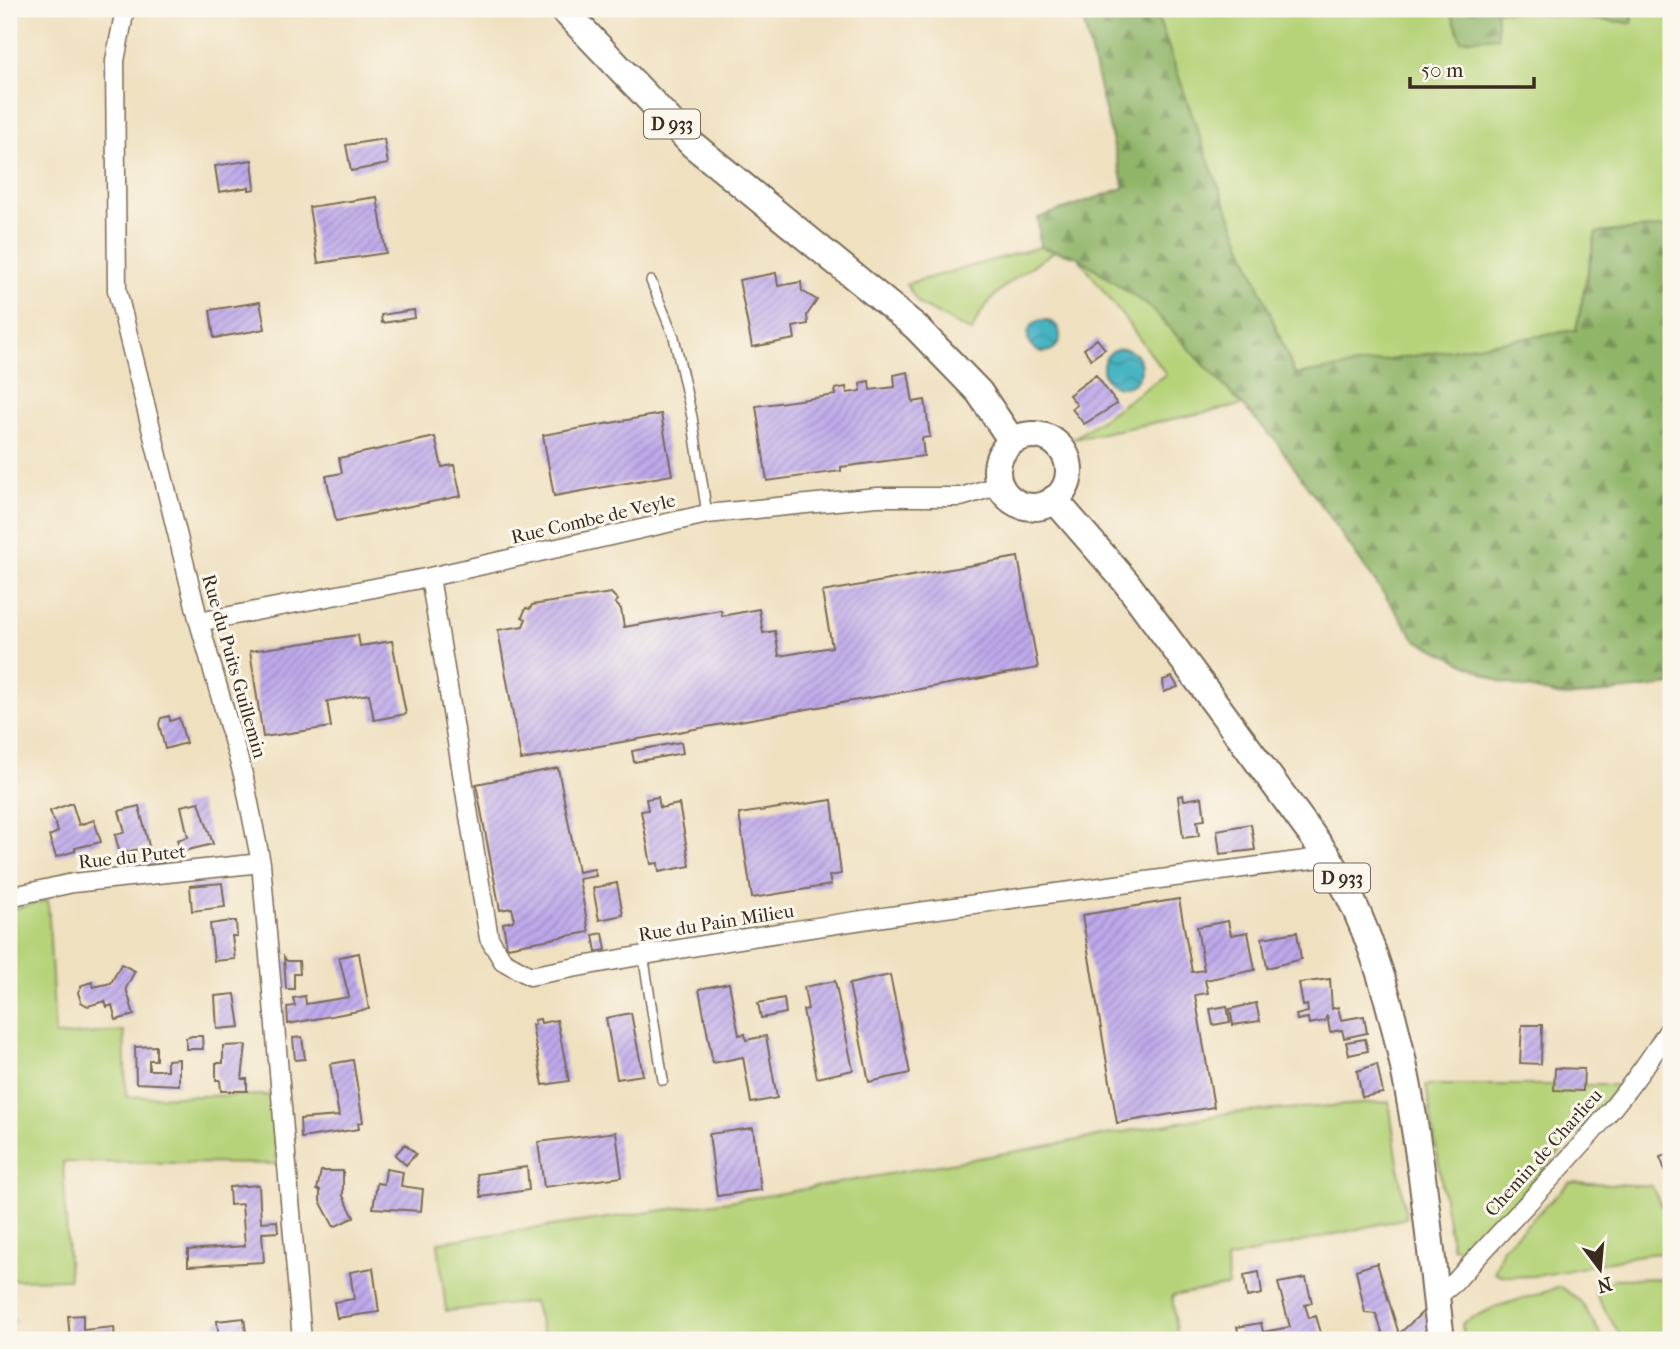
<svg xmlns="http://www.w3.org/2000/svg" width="1680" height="1349" viewBox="0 0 1680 1349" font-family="'IM FELL French Canon',serif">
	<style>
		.green { fill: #b6d379; stroke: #787e4c; stroke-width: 2 }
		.forest { fill: url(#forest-firs); stroke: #667044; stroke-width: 2 }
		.water { fill: url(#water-waves); stroke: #406f70; stroke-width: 2 }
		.building { fill: url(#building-hatch) }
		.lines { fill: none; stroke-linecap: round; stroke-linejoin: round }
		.service-casing { stroke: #7a6a57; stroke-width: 12 }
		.minor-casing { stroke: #7a6a57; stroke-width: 21 }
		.primary-casing { stroke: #7a6a57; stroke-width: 30 }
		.service { stroke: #fff; stroke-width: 9 }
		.minor { stroke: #fff; stroke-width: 18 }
		.primary { stroke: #fff; stroke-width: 26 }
		.labels { text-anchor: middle; stroke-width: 6; stroke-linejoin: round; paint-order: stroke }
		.shield { fill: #fbf7ec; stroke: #75685c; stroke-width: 2 }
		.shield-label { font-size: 18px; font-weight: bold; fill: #3b2a1e }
		.street-label { font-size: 19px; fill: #3b2a1e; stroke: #fbf7ec }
	</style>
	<defs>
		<pattern id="forest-firs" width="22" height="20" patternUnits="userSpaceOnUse" patternTransform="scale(1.75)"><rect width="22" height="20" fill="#90b569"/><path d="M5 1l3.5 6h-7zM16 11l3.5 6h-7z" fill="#779356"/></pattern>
		<pattern id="water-waves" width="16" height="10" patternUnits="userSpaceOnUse" patternTransform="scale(1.75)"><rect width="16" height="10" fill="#46b4c2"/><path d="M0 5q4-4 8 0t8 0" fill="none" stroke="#3c939d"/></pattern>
		<pattern id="building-hatch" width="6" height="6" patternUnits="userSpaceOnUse" patternTransform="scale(1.75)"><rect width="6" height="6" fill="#bda9eb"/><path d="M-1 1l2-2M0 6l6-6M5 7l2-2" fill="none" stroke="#9b8abe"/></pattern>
	</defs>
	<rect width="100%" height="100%" fill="#fbf7ec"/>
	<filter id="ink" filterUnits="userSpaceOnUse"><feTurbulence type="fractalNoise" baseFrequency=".0143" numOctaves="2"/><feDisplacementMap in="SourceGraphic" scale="14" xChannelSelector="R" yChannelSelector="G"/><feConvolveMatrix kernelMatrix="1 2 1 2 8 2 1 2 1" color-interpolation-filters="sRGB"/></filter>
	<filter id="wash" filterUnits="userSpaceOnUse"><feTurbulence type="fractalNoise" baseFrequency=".00686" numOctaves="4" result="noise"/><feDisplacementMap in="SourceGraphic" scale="28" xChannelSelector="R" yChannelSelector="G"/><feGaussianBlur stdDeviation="1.57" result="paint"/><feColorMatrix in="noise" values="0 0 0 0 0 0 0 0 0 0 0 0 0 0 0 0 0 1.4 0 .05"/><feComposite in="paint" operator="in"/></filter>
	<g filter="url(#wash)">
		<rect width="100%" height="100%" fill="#efe0c0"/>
		<path class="green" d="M1155,9H1450L1461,40L1496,10L1631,23L1632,9H1671V226L1596,233L1576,330L1295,375L1209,163Z
			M1040,247L1055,251C1024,271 983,296 972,332L919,304L906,284Z
			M1078,257L1151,308L1242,405L1073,439L1166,374Z
			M48,900L55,1036L124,1031L126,1097L272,1095L277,1164L63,1162L69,1279L9,1280V910Z
			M1426,1085H1620C1572,1140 1522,1191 1476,1248H1452Z
			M1389,1102L1406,1218L1227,1259L1228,1286L1172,1296L1178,1340H545L534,1302L446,1311L438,1242L771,1195L1230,1113Z
			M1570,1182L1652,1186L1661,1206H1671V1253C1618,1251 1541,1288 1494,1273L1503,1248Z
			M1671,1278V1340H1623L1594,1292L1613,1279Z
			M1561,1287L1581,1302L1604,1340H1464L1462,1323L1495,1307Z"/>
		<path class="forest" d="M1040,9H1155L1209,163L1295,375L1576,330L1596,233L1671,226V685L1567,697L1501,682L1416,640L1275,440L1151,308L1078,257L1040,247L1038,218L1124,188L1081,11Z
			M1450,9H1632V23L1496,10L1498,37L1461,40Z"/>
		<path class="water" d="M1028 336a16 16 0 1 1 32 0a16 16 0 1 1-32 0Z
			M1103 368a19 19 0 1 1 38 0a19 19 0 1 1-38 0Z"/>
		<g id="blocks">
			<path class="building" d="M384,139L388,164L351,171L346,145Z
				M252,160L255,189L249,190V187L219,192L215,166Z
				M377,197L386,253L318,263L309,207Z
				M776,273L778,286L801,282L802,291L817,300L807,315L808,324L793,327L795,339L752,347L739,280Z
				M260,302L265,329L214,338L210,310Z
				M414,310L415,318L382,323L381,315Z
				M1097,339L1105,349L1091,359L1084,349Z
				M908,372L913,402L925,400L930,437L922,438L924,456L841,467V471L767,481L756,406L836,395L835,389L846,387L847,393L861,391L860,383L869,381L870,390L895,387L894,375Z
				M1096,375L1117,404L1084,424L1072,409L1077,405L1069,395Z
				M661,414L672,475L554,496L543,435Z
				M435,437L442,467L454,465L461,496L336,521L326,476L342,473L339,458Z
				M1018,557L1038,668L521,760L498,630L523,626L526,619L522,617L526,608L530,609L532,605L611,593L618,600L615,603L621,609L624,627L721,610L722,616L759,609L763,633L775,631L779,656L832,647L822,592Z
				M358,635L360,646L392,641L406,714L374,720L369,694L327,701L331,727L263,737L250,651Z
				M1172,677L1178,687L1164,692L1163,680Z
				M169,716L170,721L179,718L186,743L165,749L159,724L161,718Z
				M681,742L683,753L634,762L632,751Z
				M558,768L578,872L594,869L596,876L579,879L589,932L507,947L503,923L513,921L514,917L512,908L500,910L476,784Z
				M1183,795L1184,800L1202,797L1205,820L1197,821L1199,836L1183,838L1178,796Z
				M658,797L660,808L679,804L690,866L659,872L658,863L651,864L641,811L648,810L646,799Z
				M832,800L841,874L829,876L831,885L752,898L739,814Z
				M199,802L213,844L180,852L177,840L188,837L181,806Z
				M72,803L79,825L94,820L101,842L75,848V851L56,857L49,836L58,832L50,811Z
				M139,806L149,846L120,854L115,835L125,832L119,811Z
				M1251,824L1255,850L1220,854L1217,830Z
				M161,852L164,863L147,865L144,854Z
				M222,883L225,907L192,911L190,886Z
				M617,883L623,915L599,920L593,888Z
				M1179,899L1192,972L1204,970L1197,927L1228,921L1231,935L1248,932L1255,970L1205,980L1208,993L1195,995L1214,1107L1117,1123L1082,915Z
				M231,921H236L237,936H232L235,959L214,961L210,924Z
				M1297,932L1301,959L1267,968L1262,938Z
				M603,933L606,950L596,952L593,935Z
				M359,953L369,1009L288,1024L287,1007L295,1006L293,998L305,996L306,1004L349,997L339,957Z
				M284,957L287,961H299L300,974H294V989H286Z
				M121,964L135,971L126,988L134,1015L116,1020L112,1005L107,1007L105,1001L88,1006L81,1002L78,992L82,985L92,982L93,987L111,983Z
				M890,975L910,1073L869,1082L849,984Z
				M1330,979L1332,1009L1338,1007L1341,1020L1364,1016L1367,1033L1344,1038L1342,1030L1330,1032L1327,1015L1325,1021L1309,1024L1308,1018L1297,1020L1296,1015L1308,1012L1307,1005L1303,1006L1299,983Z
				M835,981L853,1070L817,1078L803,1010L808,1009L804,987Z
				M729,983L739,1035L745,1034L746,1040L766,1036L777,1098L751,1103L743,1057L713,1063L699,989Z
				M235,994L240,1027L217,1029L215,996Z
				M784,998L786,1013L761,1018L758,1003Z
				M1256,1003L1260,1021L1233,1025L1230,1009Z
				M1227,1006L1230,1022L1213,1025L1210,1009Z
				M631,1013L643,1075L617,1079L606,1018Z
				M540,1019L541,1023L557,1020L569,1081L543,1085L532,1025H535L534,1020Z
				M1522,1025H1542L1541,1064L1520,1063Z
				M192,1036H202L203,1049H186V1038Z
				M302,1037L305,1059L295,1060L293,1038Z
				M1365,1039L1368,1051L1349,1055L1346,1042Z
				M246,1045L242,1079H247V1091H221L220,1080H216V1063H223V1046Z
				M156,1046V1060H149V1070H167V1060L179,1059V1085L136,1083L135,1047Z
				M353,1060L363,1122L358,1123L359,1129L301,1138L300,1119L339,1116L330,1064Z
				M1377,1064L1383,1093L1362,1097L1357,1071Z
				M1555,1068L1584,1069L1583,1091L1554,1090Z
				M753,1128L761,1190L717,1196L709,1134Z
				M616,1132L622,1177L544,1187L538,1142Z
				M405,1144L416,1154L406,1165L395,1155Z
				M1671,1153V1186L1660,1157Z
				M527,1167L529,1190L481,1197L477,1174Z
				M386,1169L403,1172L401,1186L423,1189L421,1211L373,1208L377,1183L384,1184Z
				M321,1171H343V1196L354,1217L334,1227L320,1201V1190H317Z
				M259,1185L261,1222L277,1221L278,1232L262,1233L264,1262L188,1266V1250L245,1246L242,1204L230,1205L229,1187Z
				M1377,1263L1399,1334L1426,1309L1429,1327L1415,1340H1385L1376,1314L1365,1313L1356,1270Z
				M373,1268L379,1312L337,1318L334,1302L354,1299L350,1272Z
				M1259,1272L1262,1294L1247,1297L1244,1275Z
				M1306,1278L1312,1303L1305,1305L1309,1318L1316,1316L1321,1333L1310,1336L1308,1340L1305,1337L1284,1340H1240L1237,1327L1261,1323L1263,1332L1290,1327L1278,1283Z
				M9,1303L16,1323L10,1325L15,1340H9Z
				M83,1315V1330L114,1327L115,1340H70L68,1316Z
				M244,1318L247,1340H219L217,1321Z"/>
		</g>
	</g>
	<g filter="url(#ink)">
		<use href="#blocks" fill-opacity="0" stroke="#7a6a57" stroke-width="2"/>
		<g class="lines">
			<g class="service-casing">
				<path id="service" d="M651,281L674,337L692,417L707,514
					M643,954L663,1080"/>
			</g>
			<g class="minor-casing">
				<path id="minor" d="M125,9L115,61L117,290L199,622L244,778L261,863L302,1340
					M430,577L489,938L503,961L530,976C794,925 1062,892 1328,857
					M199,622L430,577L707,514L877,497H961L1000,485
					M9,897L73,883L261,863
					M1436,1298L1455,1282C1529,1198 1613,1122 1671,1026"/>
			</g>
			<g class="primary-casing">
				<path id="primary" d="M563,9L693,145L916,327L979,392L1012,441
					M997 471a36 36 0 1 1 72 0a36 36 0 1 1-72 0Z
					M1054,499L1126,582L1328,857C1410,987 1423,1189 1441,1340"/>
			</g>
			<use href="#service" class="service"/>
			<use href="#minor" class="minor"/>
			<use href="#primary" class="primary"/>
		</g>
	</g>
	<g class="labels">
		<g class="shield">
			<rect x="644" y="109.5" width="56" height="29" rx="5"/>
			<rect x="1314" y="863.5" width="56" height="29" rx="5"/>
		</g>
		<g class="shield-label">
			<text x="672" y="130">D 933</text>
			<text x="1342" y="884">D 933</text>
		</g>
		<g class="street-label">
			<text transform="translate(593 518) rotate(-13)" y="7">Rue Combe de Veyle</text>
			<text transform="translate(235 666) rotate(74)" y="7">Rue du Puits Guillemin</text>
			<text transform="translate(132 856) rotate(-6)" y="7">Rue du Putet</text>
			<text transform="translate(716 922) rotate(-9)" y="7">Rue du Pain Milieu</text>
			<text transform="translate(1543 1152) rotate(-48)" y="7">Chemin de Charlieu</text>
		</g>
	</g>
	<rect width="1680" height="1349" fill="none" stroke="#fbf7ec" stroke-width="35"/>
	<g transform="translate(1600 1269) rotate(164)" stroke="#fbf7ec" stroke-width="5" paint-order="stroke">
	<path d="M0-5L12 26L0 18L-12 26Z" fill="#3b2a1e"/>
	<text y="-10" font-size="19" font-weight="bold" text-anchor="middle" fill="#3b2a1e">N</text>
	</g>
	<path d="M1410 77v10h124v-10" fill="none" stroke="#3b2a1e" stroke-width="3.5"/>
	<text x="1421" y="77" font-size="21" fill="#3b2a1e" stroke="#fbf7ec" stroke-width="5" paint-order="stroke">50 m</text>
</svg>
